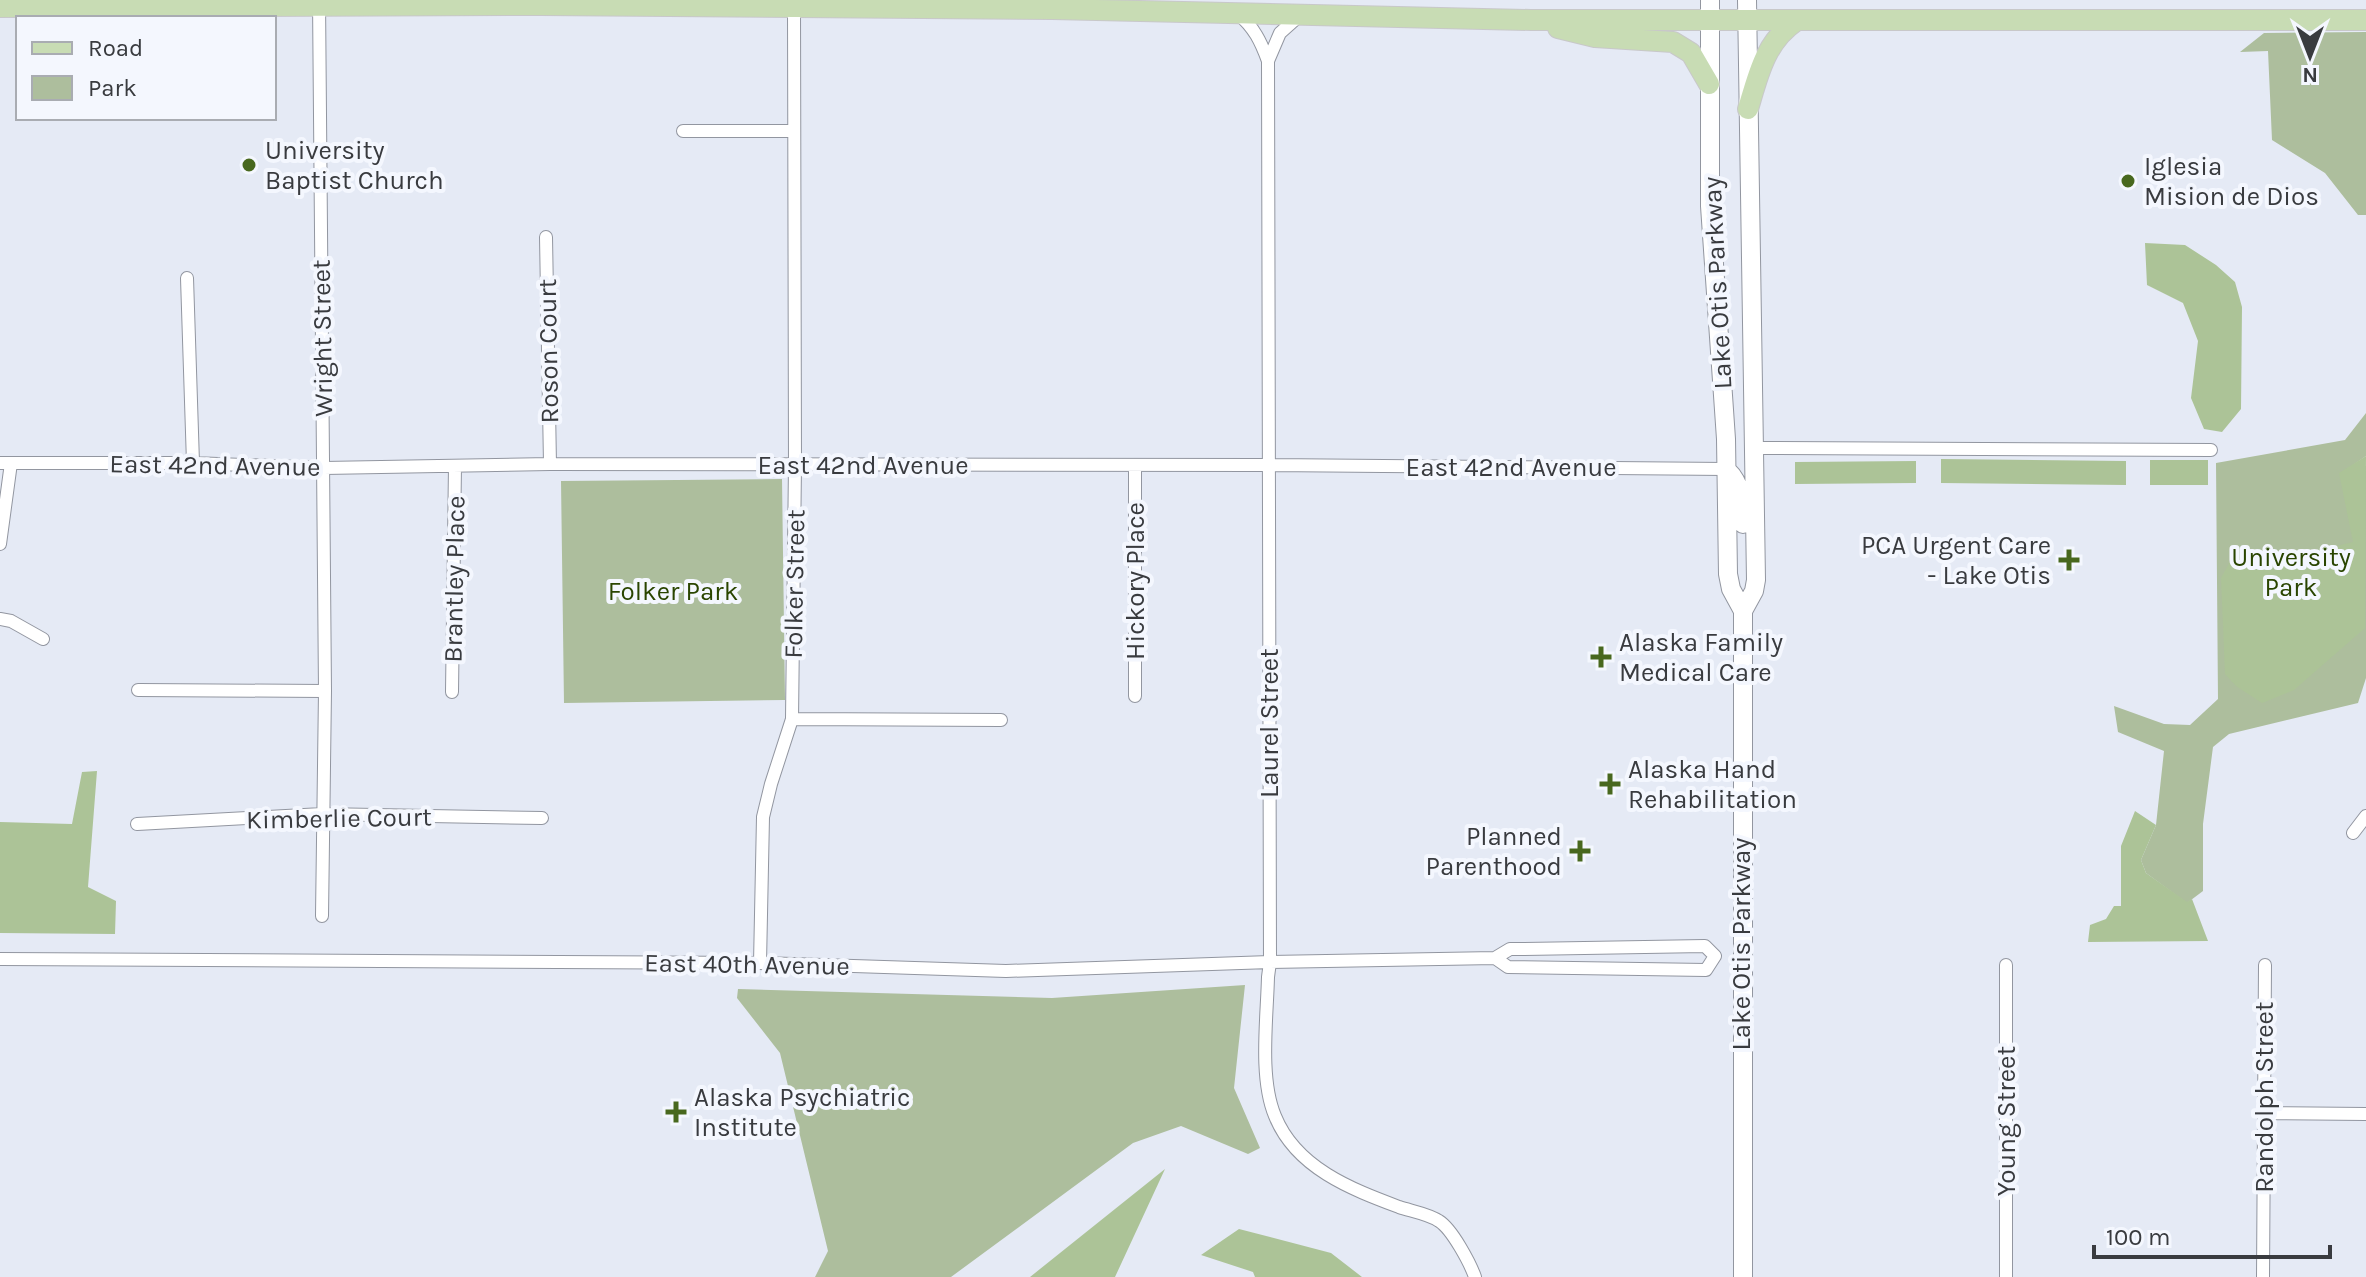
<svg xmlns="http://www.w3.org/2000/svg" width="2366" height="1277" viewBox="0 0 2366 1277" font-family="Karla,sans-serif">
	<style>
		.green { fill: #adbe9d }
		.forest { fill: #acc397 }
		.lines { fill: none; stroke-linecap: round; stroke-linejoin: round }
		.minor-casing { stroke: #9296a0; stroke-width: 14 }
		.secondary-casing { stroke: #9296a0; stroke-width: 20 }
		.primary-casing { stroke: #c8c8c9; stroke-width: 22 }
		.minor { stroke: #fff; stroke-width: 12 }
		.secondary { stroke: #fff; stroke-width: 18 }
		.primary { stroke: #c8dcb4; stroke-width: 20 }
		.poi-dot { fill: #48681e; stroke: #f4f7fe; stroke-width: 3 }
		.labels { text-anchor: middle; stroke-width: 8; stroke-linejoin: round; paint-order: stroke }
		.poi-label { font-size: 26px; fill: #393b3f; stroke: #f4f7fe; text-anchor: start }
		.street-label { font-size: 26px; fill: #393b3f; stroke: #f4f7fe }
		.park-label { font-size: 26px; fill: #2a4500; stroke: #f4f7fe }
	</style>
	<rect width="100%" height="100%" fill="#e5eaf5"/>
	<path class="green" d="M2366,32V215H2358L2325,173L2272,140L2268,51L2240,52L2264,33Z
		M2366,413V456L2353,465L2366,466V678L2358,703L2229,734L2213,747L2203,824V891L2187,903L2146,873L2141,860L2156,825L2164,751L2118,732L2114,706L2164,724L2190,725L2218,699L2216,463L2345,440Z
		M782,479L785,700L564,703L561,481Z
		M1245,985L1234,1088L1260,1148L1248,1154L1181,1126L1133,1143L951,1277H815L828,1251L780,1053L737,998L738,989L1052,998Z"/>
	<path class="forest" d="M2145,243L2185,245L2216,265L2235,282L2242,307L2241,409L2222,432L2204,429L2191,398L2198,341L2183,303L2147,285Z
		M2366,456L2365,628L2294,690L2262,703L2236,686L2225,674L2221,578L2231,560L2267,570L2320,550L2353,542L2339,473Z
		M1941,459L2126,461V485L1941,483Z
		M2150,460H2208V485H2150Z
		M1916,461V483L1795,484V462Z
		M97,771L88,887L116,901L115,934L0,933V822L72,824L82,772Z
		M2135,811L2156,825L2141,860L2146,873L2187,902L2192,899L2208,941L2088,942L2090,925L2106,919L2114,906H2121V846Z
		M1165,1169L1115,1277H1030Z
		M1239,1229L1331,1253L1362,1277H1255L1253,1272L1201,1255Z"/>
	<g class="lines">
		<g class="minor-casing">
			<path id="minor" d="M319,0L325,691L322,916
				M1238,14C1254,27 1261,42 1268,61
				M1299,16L1280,33L1268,61L1270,962L1268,977C1267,1019 1259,1078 1275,1116C1296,1168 1351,1189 1399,1207C1411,1211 1429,1214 1439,1221C1452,1229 1470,1263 1475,1277
				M683,131H794
				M546,237L550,464
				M187,278L193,463
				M1755,448L2211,450
				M0,463H193L324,468L550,464L1267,465L1727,469
				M0,544L11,463
				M0,619L11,621L43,639
				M138,690L325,691
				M452,692L455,466
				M1135,696V466
				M792,719L1001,720
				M137,824L322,814L542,818
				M2353,833L2366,816
				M1495,958L1508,967L1706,970L1715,956
				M0,959L760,963L1006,971L1270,962L1495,958L1510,949H1524L1705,946L1715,956
				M760,963L763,817L771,784L792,719L795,465L794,8
				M2264,1113L2366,1114
				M2006,1277V965
				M2263,1277L2265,965"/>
		</g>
		<g class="secondary-casing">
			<path id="secondary" d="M1710,0V206L1726,439L1728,574L1731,589L1743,611V1277
				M1727,470C1742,484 1743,504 1743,524
				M1743,611L1754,591L1756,580L1747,0"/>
		</g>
		<g class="primary-casing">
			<path id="primary" d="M0,7L541,5L1052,9L1531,20H2366
				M1558,28L1595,37L1673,42L1691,53L1709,84
				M1748,109C1758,75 1765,42 1796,21"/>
		</g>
		<use href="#minor" class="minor"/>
		<use href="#secondary" class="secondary"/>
		<use href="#primary" class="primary"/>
	</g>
	<g class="poi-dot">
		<circle cx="249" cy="165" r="8"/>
		<circle cx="2128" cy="181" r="8"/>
		<path d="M2065 548h8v8h8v8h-8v8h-8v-8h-8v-8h8z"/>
		<path d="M1597 645h8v8h8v8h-8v8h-8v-8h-8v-8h8z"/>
		<path d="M1606 772h8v8h8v8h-8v8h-8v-8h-8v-8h8z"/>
		<path d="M1576 839h8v8h8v8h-8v8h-8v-8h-8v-8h8z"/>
		<path d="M672 1100h8v8h8v8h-8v8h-8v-8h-8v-8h8z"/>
	</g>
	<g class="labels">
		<g class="poi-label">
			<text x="265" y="159">University<tspan x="265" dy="30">Baptist Church</tspan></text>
			<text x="2144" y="175">Iglesia<tspan x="2144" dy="30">Mision de Dios</tspan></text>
			<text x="2051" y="554" text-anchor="end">PCA Urgent Care<tspan x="2051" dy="30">- Lake Otis</tspan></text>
			<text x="1619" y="651">Alaska Family<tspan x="1619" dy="30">Medical Care</tspan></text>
			<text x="1628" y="778">Alaska Hand<tspan x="1628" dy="30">Rehabilitation</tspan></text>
			<text x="1562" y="845" text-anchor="end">Planned<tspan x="1562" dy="30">Parenthood</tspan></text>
			<text x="694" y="1106">Alaska Psychiatric<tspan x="694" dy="30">Institute</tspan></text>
		</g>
		<g class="street-label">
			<text transform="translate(1717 283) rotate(-93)" y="9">Lake Otis Parkway</text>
			<text transform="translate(322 338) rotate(-91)" y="9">Wright Street</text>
			<text transform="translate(548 351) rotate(-91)" y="9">Roson Court</text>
			<text transform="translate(215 465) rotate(1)" y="9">East 42nd Avenue</text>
			<text x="863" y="474">East 42nd Avenue</text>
			<text x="1511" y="476">East 42nd Avenue</text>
			<text transform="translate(454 579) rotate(-89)" y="9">Brantley Place</text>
			<text transform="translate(1135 581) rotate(-90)" y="9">Hickory Place</text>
			<text transform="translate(794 584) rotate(-89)" y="9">Folker Street</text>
			<text transform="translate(1269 723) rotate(-90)" y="9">Laurel Street</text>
			<text transform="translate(339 818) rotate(-1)" y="9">Kimberlie Court</text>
			<text transform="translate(1741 944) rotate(-90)" y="9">Lake Otis Parkway</text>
			<text transform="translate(747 964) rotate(1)" y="9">East 40th Avenue</text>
			<text transform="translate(2264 1097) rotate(-90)" y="9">Randolph Street</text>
			<text transform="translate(2006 1121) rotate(-90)" y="9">Young Street</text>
		</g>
		<g class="park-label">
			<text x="2291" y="566">University<tspan x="2291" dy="30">Park</tspan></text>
			<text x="673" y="600">Folker Park</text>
		</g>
	</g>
	<rect x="16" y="16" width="260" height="104" fill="#f4f7fe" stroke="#a9acb2" stroke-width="2"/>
	<rect x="32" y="42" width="40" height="12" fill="#c8dcb4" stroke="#a9acb2" stroke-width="2"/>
	<text x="88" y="56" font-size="24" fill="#393b3f">Road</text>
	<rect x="32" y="76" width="40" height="24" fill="#adbe9d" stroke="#a9acb2" stroke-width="2"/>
	<text x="88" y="96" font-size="24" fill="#393b3f">Park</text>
	<g transform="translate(2310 56) rotate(180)" stroke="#f4f7fe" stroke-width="6" paint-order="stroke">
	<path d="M0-6L14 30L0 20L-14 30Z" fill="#393b3f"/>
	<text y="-12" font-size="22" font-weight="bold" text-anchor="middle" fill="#393b3f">N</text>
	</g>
	<path d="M2094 1245v12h236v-12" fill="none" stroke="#393b3f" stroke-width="4"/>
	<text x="2106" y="1245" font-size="24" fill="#393b3f" stroke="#f4f7fe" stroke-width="6" paint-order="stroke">100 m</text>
</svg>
